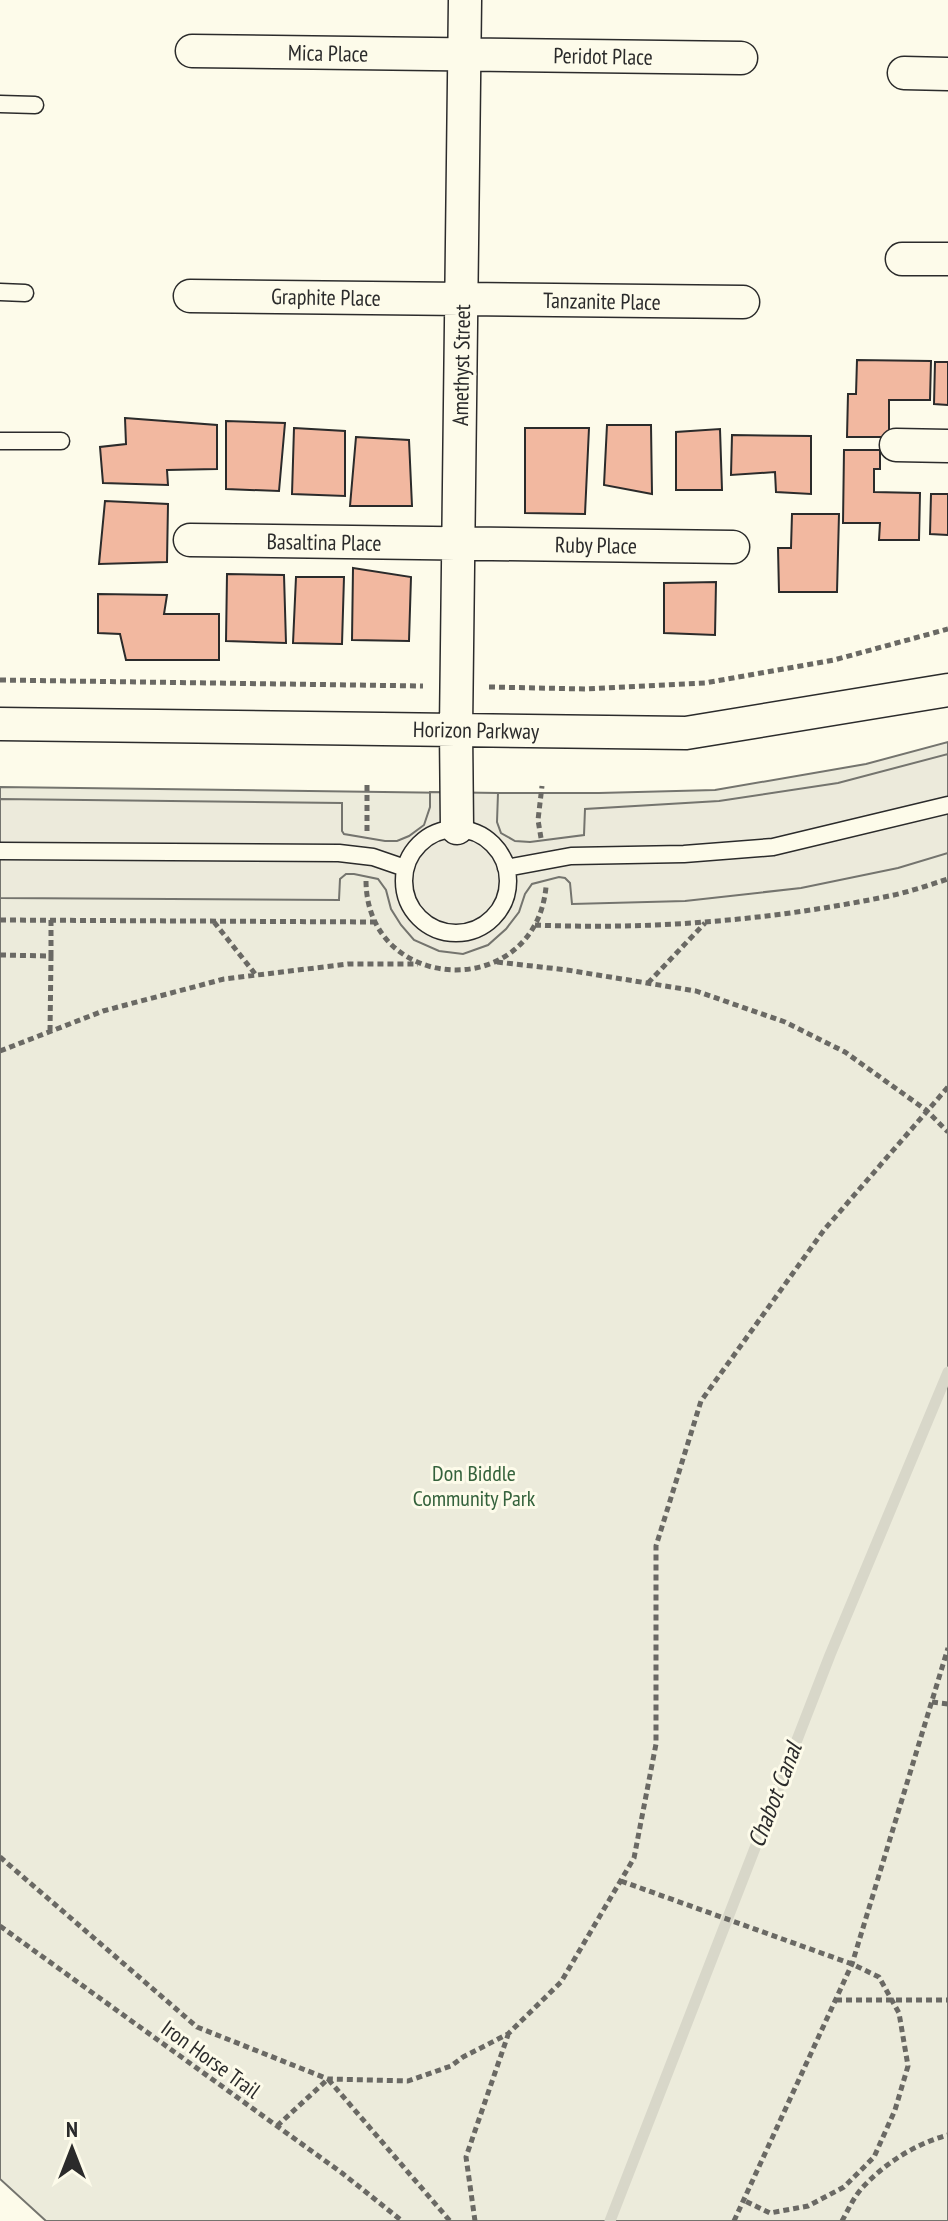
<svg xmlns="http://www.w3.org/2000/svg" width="948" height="2221" viewBox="0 0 948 2221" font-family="'PT Sans Narrow',sans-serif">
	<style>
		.green { fill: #ecebdb; stroke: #74746e; stroke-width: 2 }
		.parking { fill: #eceadb; stroke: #74746e; stroke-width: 2 }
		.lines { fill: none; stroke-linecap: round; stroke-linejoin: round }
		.stream { stroke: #d8d7c9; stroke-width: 11 }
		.building { fill: #f2b8a0; stroke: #2b2b2b; stroke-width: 2 }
		.service-casing { stroke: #2b2b2b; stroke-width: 19 }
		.minor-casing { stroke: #2b2b2b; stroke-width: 35 }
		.path { stroke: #6a6964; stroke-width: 5; stroke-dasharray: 6 4; stroke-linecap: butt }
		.service { stroke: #fdfbea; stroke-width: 16 }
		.minor { stroke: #fdfbea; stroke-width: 32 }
		.labels { text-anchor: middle; stroke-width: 6; stroke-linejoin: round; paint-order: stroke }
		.street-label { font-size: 22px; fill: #2b2b2b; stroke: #fdfbea }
		.park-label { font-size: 22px; fill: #34623c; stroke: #fdfbea }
		.water-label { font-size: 24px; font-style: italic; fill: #2b2b2b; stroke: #fdfbea }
	</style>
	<rect width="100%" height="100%" fill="#fdfbea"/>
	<path class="green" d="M948,742V2221H46L0,2179V787L457,793H599L715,790L866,764Z"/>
	<path class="parking" d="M948,754V853L898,868L801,888L685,901L572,904L570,883L565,878L559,877L532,884L525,894L519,912L506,929L488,945L463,954L439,951L414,940L401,925L391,909L386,890L378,879L354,874H346L340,879L339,900L0,898V799L342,803V831L344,834L385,841H397L409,836L424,825L430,807V792L498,793L497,822L501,833L515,841L530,842L584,835L585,809L719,801L838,783Z"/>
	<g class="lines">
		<path class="stream" d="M610,2221L830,1655L948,1372"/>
	</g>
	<path class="building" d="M857,360L931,361L930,400H889V437H847L848,394H856Z
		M935,362H948V405L934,404Z
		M125,418L217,425V469L167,470L168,485L103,483L100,447L126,444Z
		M226,421L285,423L279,491L226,489Z
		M607,425H651L652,494L604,485Z
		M294,428L345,431V496L292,494Z
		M525,428H589L585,514L525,513Z
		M720,429L722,490H676V432Z
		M732,435L811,436V494L776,492L775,472L731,475Z
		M356,437L409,440L412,506H350Z
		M844,450H880V469H874V492L920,493L919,540H879L880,523H843Z
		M931,494H948V535L930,534Z
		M105,501L168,504L167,562L99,564Z
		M792,514H839L837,592H779L778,548H791Z
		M353,568L411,577L409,641L352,640Z
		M227,574L284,575L286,643L226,641Z
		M296,577H344L342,644L293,643Z
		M716,582L715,635L664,633V583Z
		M98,594L167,595L164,614H219V660H126L120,634L98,633Z"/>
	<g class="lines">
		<g class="service-casing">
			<path id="service" d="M0,104L35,105
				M0,292L25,293
				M0,441H61
				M404 881a52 52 0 1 1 104 0a52 52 0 1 1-104 0Z
				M0,851L339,853L373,857L405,868
				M506,868L571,856L684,854L773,847L948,805"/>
		</g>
		<g class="minor-casing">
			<path id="minor" d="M192,51L741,58
				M904,73L948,74
				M902,259H948
				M190,296L743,302
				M896,445L948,446
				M190,540L733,547
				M0,724L686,733L948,690
				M457,828L456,729L465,0"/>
		</g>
		<path class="path" d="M0,680L423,686
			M489,687L586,689L705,683L834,660L948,629
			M367,831V784
			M541,838L538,820L542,786
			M366,881C367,995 535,1002 546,887
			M0,920L375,922
			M51,920V956
			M214,922L256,975
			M535,925C654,930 773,920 889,896C909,892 929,885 948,879
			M0,955L51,956L50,1032
			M497,962L567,970L696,991L785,1022L845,1052L926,1110L948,1132
			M648,983L705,923
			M0,1051L103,1011L224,979L348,964H418
			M932,1702L948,1704
			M0,1857L197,2027L328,2079L408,2081L451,2066L463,2057L508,2034L561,1982L634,1858L656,1744V1546L701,1401L824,1230L948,1087
			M621,1881L852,1964L879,1977L899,2013L908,2066L895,2110L874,2157L844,2187L808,2206L770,2213L745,2201
			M0,1926L342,2173L402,2221
			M836,2000H948
			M277,2126L328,2079L450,2221
			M475,2221L466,2157L508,2035
			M734,2221L852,1964L948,1648
			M842,2221C848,2210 854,2197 862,2188C885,2163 915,2144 948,2135"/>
		<use href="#service" class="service"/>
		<use href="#minor" class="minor"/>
	</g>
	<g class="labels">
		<g class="street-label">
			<text transform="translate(328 53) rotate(1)" y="8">Mica Place</text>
			<text transform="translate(603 56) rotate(1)" y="8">Peridot Place</text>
			<text transform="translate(326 297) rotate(1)" y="8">Graphite Place</text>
			<text transform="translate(602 301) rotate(1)" y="8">Tanzanite Place</text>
			<text transform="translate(461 365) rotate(-89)" y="8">Amethyst Street</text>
			<text transform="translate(324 542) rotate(1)" y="8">Basaltina Place</text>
			<text transform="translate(596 545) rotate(1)" y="8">Ruby Place</text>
			<text transform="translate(476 730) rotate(1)" y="8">Horizon Parkway</text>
			<text transform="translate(211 2059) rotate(36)" y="8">Iron Horse Trail</text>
		</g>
		<g class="park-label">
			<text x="474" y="1481">Don Biddle<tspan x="474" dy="25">Community Park</tspan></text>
		</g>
		<g class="water-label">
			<text transform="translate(775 1795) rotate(-69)" y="8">Chabot Canal</text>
		</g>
	</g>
	<g transform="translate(72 2149)" stroke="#fdfbea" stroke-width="6" paint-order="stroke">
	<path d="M0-6L14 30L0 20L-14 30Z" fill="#2b2b2b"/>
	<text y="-12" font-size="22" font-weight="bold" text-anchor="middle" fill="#2b2b2b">N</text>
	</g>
</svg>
